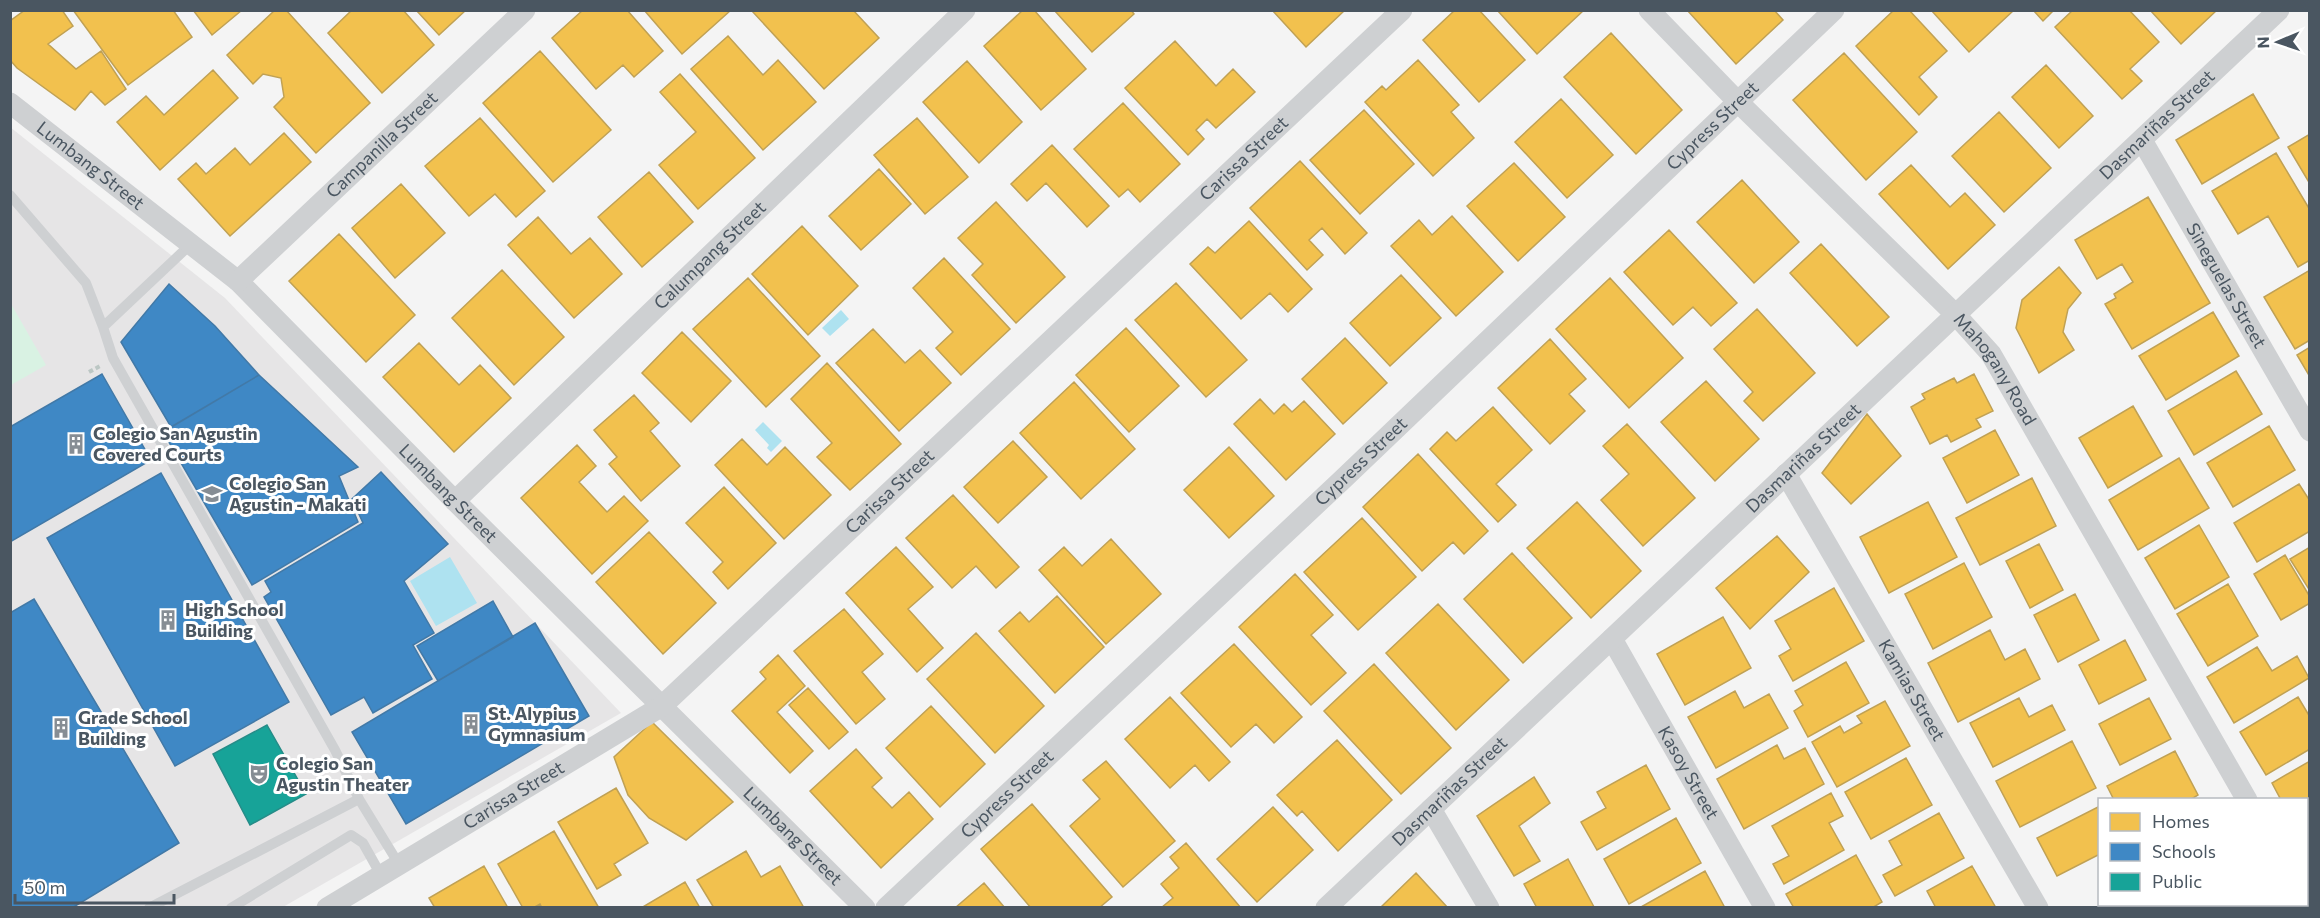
<svg xmlns="http://www.w3.org/2000/svg" width="2320" height="918" viewBox="0 0 2320 918" font-family="Commissioner,sans-serif">
	<style>
		.education { fill: #e6e5e6 }
		.green { fill: #d9f2e3 }
		.water { fill: #aee2f0 }
		.homes { fill: #f2c14e; stroke: #c0a154; stroke-width: 1.5 }
		.schools { fill: #3f88c5; stroke: #4279a7; stroke-width: 1.5 }
		.public { fill: #17a398; stroke: #268c88; stroke-width: 1.5 }
		.lines { fill: none; stroke-linecap: round; stroke-linejoin: round }
		.path { stroke: #bcc7c4; stroke-width: 4; stroke-dasharray: 4.5 3; stroke-linecap: butt }
		.lane { stroke: #ced0d2; stroke-width: 10 }
		.street { stroke: #ced0d2; stroke-width: 21 }
		.labels { text-anchor: middle; stroke-width: 6; stroke-linejoin: round; paint-order: stroke }
		.street-label { font-size: 18px; fill: #4a5661; stroke: #fff }
		.poi-label { font-size: 18px; font-weight: bold; fill: #4a5661; stroke: #fff; text-anchor: start }
	</style>
	<rect width="100%" height="100%" fill="#f4f4f4"/>
	<path class="education" d="M10,127L225,298L621,713L283,907H11Z"/>
	<path class="green" d="M10,302L46,365L11,385H10Z
		M2145,904H2284L2286,907H2139Z"/>
	<path class="water" d="M841,310L849,319L830,336L822,328Z
		M763,422L782,441L771,452L767,448L769,445L755,430Z
		M450,557L477,603L436,626L410,581Z"/>
	<path class="homes" d="M25,10H62L73,26L48,44L76,69L101,51L126,89L105,105L91,91L75,110L17,68L10,60V21Z
		M73,10H173L192,37L128,85Z
		M193,10H242L212,35Z
		M275,10H286L370,103L316,153L274,107L284,97L281,78L263,74L253,84L227,55Z
		M352,10H403L434,45L382,93L328,33Z
		M416,10H466L439,35Z
		M583,10H627L663,51L634,77L623,65L596,89L552,38Z
		M644,10H731L682,54Z
		M853,10L879,38L824,89L752,11Z
		M1023,10H1034L1086,69L1041,110L984,46Z
		M1054,10H1131L1134,14L1092,52Z
		M1272,10H1345L1306,47Z
		M1455,10H1479L1525,60L1479,102L1423,40Z
		M1497,10H1584L1537,54Z
		M1687,10H1774L1783,20L1736,64Z
		M1894,10H1909L1947,51L1919,77L1937,97L1919,115L1856,46Z
		M1931,10H2014L1969,52Z
		M2033,10H2054L2043,21Z
		M2073,10H2129L2159,42L2130,69L2142,81L2122,99L2055,27Z
		M2150,10H2217L2181,44Z
		M1611,33L1682,110L1636,154L1564,77Z
		M728,36L763,75L778,60L816,102L763,150L691,69Z
		M1175,41L1216,86L1233,69L1255,92L1216,128L1207,119L1196,130L1204,139L1188,155L1125,88Z
		M540,51L611,130L553,182L483,103Z
		M1844,53L1917,132L1866,180L1793,100Z
		M1418,60L1459,105L1451,112L1474,138L1433,176L1365,102L1382,86L1386,90Z
		M967,61L1022,122L979,163L923,102Z
		M2046,65L2093,116L2059,148L2012,97Z
		M213,70L238,98L160,170L117,122L146,96L164,115Z
		M680,74L755,158L698,209L659,165L696,132L660,92Z
		M2253,94L2279,138L2202,184L2176,140Z
		M1561,99L1613,155L1567,198L1515,142Z
		M1123,103L1180,164L1140,202L1128,189L1119,197L1074,149Z
		M1364,110L1414,164L1360,214L1310,160Z
		M1999,112L2051,168L2004,212L1952,156Z
		M480,118L545,191L516,217L495,194L469,216L425,166Z
		M917,118L968,177L925,214L874,155Z
		M284,133L311,162L230,236L178,179L196,163L206,174L235,148L250,165Z
		M2310,134V184L2288,147Z
		M1052,145L1109,206L1087,227L1046,183L1027,201L1011,184Z
		M2276,153L2310,210V260L2298,267L2268,216L2238,234L2212,191Z
		M1300,161L1367,233L1345,254L1322,228L1309,240L1323,255L1307,270L1250,208Z
		M1514,163L1565,217L1518,261L1467,206Z
		M1911,165L1950,207L1965,193L1995,225L1948,269L1879,194Z
		M879,169L911,204L861,250L829,216Z
		M649,172L693,222L642,267L598,217Z
		M1742,180L1799,242L1754,283L1697,222Z
		M401,184L445,233L395,278L352,228Z
		M2148,197L2210,303L2132,349L2105,304L2116,298L2114,294L2133,282L2122,264L2097,279L2075,240Z
		M996,202L1065,277L1016,323L972,275L983,264L958,238Z
		M1452,216L1503,272L1456,316L1391,246L1419,220L1432,235Z
		M538,217L571,254L590,238L622,274L574,318L508,245Z
		M1249,221L1312,289L1288,312L1270,293L1241,319L1190,264L1208,247L1215,253Z
		M802,226L858,286L808,335L752,274Z
		M1669,230L1737,303L1711,326L1693,307L1673,325L1624,272Z
		M339,234L415,315L366,362L289,281Z
		M1821,244L1889,317L1857,346L1790,273Z
		M944,258L1010,329L961,375L936,348L953,332L913,288Z
		M2059,267L2081,293L2068,309L2063,332L2074,350L2039,373L2016,328L2022,300Z
		M502,270L564,337L514,385L452,318Z
		M2310,270V340L2295,349L2264,297Z
		M1401,275L1441,318L1390,366L1350,323Z
		M748,278L820,356L766,407L693,329Z
		M1610,278L1683,358L1629,408L1556,329Z
		M1176,283L1247,360L1206,397L1135,320Z
		M1757,309L1815,373L1763,421L1744,401L1753,392L1714,349Z
		M2213,312L2239,356L2166,400L2139,356Z
		M1126,328L1179,386L1129,432L1076,375Z
		M873,329L905,363L920,350L951,383L899,431L836,363Z
		M682,332L731,381L691,422L642,373Z
		M1345,338L1387,383L1343,424L1302,379Z
		M1550,339L1586,379L1569,394L1585,411L1550,444L1498,388Z
		M419,343L459,385L480,365L511,398L454,452L383,377Z
		M2310,347V377L2297,355Z
		M827,363L901,444L850,490L817,457L832,443L791,399Z
		M2236,371L2262,414L2194,455L2168,411Z
		M1974,374L1993,411L1976,419L1981,427L1951,442L1947,435L1930,444L1911,407L1925,399L1922,394L1954,378L1957,383Z
		M1706,381L1759,439L1715,481L1661,422Z
		M1074,382L1135,449L1081,499L1020,433Z
		M634,395L659,423L650,431L680,466L641,501L609,464L617,457L594,430Z
		M1260,399L1274,414L1284,404L1292,412L1304,401L1335,434L1286,480L1234,424Z
		M2133,406L2162,456L2108,488L2079,438Z
		M1493,407L1532,450L1496,484L1516,505L1498,522L1430,449L1447,432L1456,441Z
		M1867,414L1901,456L1851,504L1822,473Z
		M1627,424L1695,498L1643,546L1601,500L1629,474L1603,446Z
		M2269,426L2295,470L2233,507L2207,463Z
		M1995,430L2019,475L1967,503L1943,458Z
		M742,439L767,465L785,447L831,495L784,539L715,465Z
		M1013,441L1047,477L998,523L964,487Z
		M577,445L596,466L579,482L607,512L624,496L648,521L592,574L521,498Z
		M1229,447L1274,496L1229,538L1184,490Z
		M1418,454L1488,531L1464,554L1453,542L1422,571L1363,507Z
		M2179,458L2209,508L2138,550L2109,500Z
		M2032,478L2056,526L1980,565L1956,518Z
		M2299,484L2310,501V531L2257,562L2234,523Z
		M724,487L776,543L728,589L713,572L723,562L686,523Z
		M953,495L1019,567L996,588L976,566L952,588L906,538Z
		M1577,502L1641,571L1591,618L1527,548Z
		M1928,502L1957,557L1889,593L1860,537Z
		M1362,518L1416,577L1358,630L1304,572Z
		M2199,525L2229,577L2175,609L2145,558Z
		M649,532L716,603L663,654L596,582Z
		M1777,536L1809,572L1750,629L1716,588Z
		M1111,539L1161,594L1106,644L1039,570L1064,547L1082,566Z
		M2039,544L2063,590L2030,608L2006,561Z
		M896,547L933,587L908,609L943,648L917,672L846,593Z
		M2310,547V591L2290,559Z
		M1512,553L1572,618L1523,663L1464,599Z
		M2285,555L2310,597V603L2281,620L2254,574Z
		M1964,563L1992,617L1933,649L1905,594Z
		M1295,574L1333,615L1311,635L1346,673L1311,705L1239,627Z
		M2228,584L2258,636L2208,666L2177,614Z
		M1834,588L1864,641L1793,681L1779,656L1791,649L1775,621Z
		M2075,594L2099,640L2058,662L2034,615Z
		M1057,596L1104,647L1055,693L999,631L1020,612L1029,622Z
		M1438,604L1509,680L1456,730L1386,653Z
		M844,609L883,654L862,672L885,699L856,724L794,651Z
		M1723,617L1751,668L1685,705L1657,654Z
		M1990,630L2005,660L2025,649L2040,679L1958,722L1928,663Z
		M976,633L1044,706L995,753L927,679Z
		M2125,640L2146,680L2099,704L2079,665Z
		M1234,644L1302,717L1274,743L1256,724L1231,747L1181,693Z
		M2257,647L2272,671L2297,656L2309,678L2234,723L2207,677Z
		M778,655L805,686L777,712L813,751L790,773L732,711L766,679L760,672Z
		M1846,662L1869,703L1808,737L1794,711L1803,705L1795,691Z
		M1374,664L1451,748L1401,794L1324,711Z
		M808,688L848,732L829,749L789,705Z
		M1735,691L1744,708L1769,694L1788,728L1716,768L1688,717Z
		M1170,697L1230,762L1209,781L1195,765L1170,788L1125,739Z
		M2298,697L2310,717V749L2266,775L2240,732Z
		M2019,698L2029,717L2052,705L2065,730L1993,767L1970,723Z
		M2149,698L2171,739L2120,765L2099,724Z
		M1885,701L1910,746L1837,787L1812,742L1840,726L1844,733L1862,723L1857,716Z
		M931,706L985,764L940,807L886,748Z
		M652,722L733,802L686,840L649,818L628,795L614,757Z
		M1337,740L1392,800L1338,851L1302,811L1297,816L1277,795Z
		M2072,741L2096,788L2020,827L1996,781Z
		M1777,745L1784,759L1805,748L1824,784L1744,829L1717,779Z
		M856,749L882,778L872,787L892,808L909,792L933,819L881,868L810,791Z
		M2175,751L2198,795L2190,800H2114L2107,786Z
		M1906,758L1932,805L1871,839L1845,792Z
		M1106,761L1175,841L1123,887L1070,826L1100,799L1083,780Z
		M2310,761V824L2306,826V800H2281L2272,783Z
		M1646,765L1670,809L1597,850L1581,822L1606,808L1597,792Z
		M1534,777L1550,803L1519,826L1540,861L1514,876L1477,816Z
		M616,788L648,843L614,864L621,875L597,889L558,822Z
		M1831,793L1843,816L1829,823L1844,850L1784,884L1773,864L1789,856L1772,826Z
		M1032,804L1112,897L1099,908H1031L981,849Z
		M2100,806V854L2057,876L2037,838Z
		M1273,807L1313,850L1257,902L1217,859Z
		M1939,813L1964,858L1895,896L1883,875L1902,865L1889,841Z
		M1676,818L1701,863L1629,904L1604,859Z
		M554,831L599,908H542L540,904L533,908H523L498,864Z
		M1186,843L1241,908H1161L1173,898L1161,884L1179,868L1170,857Z
		M746,851L761,877L780,866L804,908H714L697,880Z
		M1856,855L1882,902L1872,908H1794L1786,894Z
		M1568,859L1594,907L1537,908L1524,884Z
		M484,866L508,908H435L429,898Z
		M1972,866L1996,908H1936L1927,891Z
		M1705,871L1725,908H1641V907Z
		M1416,873L1448,908H1380Z
		M685,882L700,908H641Z
		M984,883L1005,908H955Z"/>
	<path class="schools" d="M169,284L215,326L259,375L171,427L121,342Z
		M102,374L151,460L10,542V427Z
		M259,375L358,467L339,476L358,522L252,585L163,432Z
		M381,472L448,544L404,581L434,633L413,645L432,679L373,713L364,697L331,715L264,597L271,592L265,581L363,523L352,499Z
		M161,473L289,702L175,766L47,538Z
		M34,599L179,843L72,908H10V613Z
		M493,601L513,637L438,681L417,646Z
		M535,623L589,716L406,824L352,732Z"/>
	<path class="public" d="M267,725L306,794L250,825L213,754Z"/>
	<g class="lines">
		<path class="path" d="M89,372L102,365"/>
		<path class="lane" d="M10,195L86,283L103,327
			M191,244L103,327L113,358L335,750L359,799
			M149,908L359,799L400,866
			M231,908L351,835L363,843L382,877"/>
		<g class="street">
			<path id="s1" d="M1649,10L1737,101L1955,314L1991,354L2247,800"/>
			<path id="s2" d="M10,103L238,281L455,501L865,908"/>
			<path id="s3" d="M2143,142L2310,431"/>
			<path id="s4" d="M238,281L525,10"/>
			<path id="s5" d="M1786,474L2038,908"/>
			<path id="s6" d="M455,501L965,10"/>
			<path id="s7" d="M1612,639L1765,908"/>
			<path d="M1431,809L1489,908"/>
			<path d="M2306,904L2308,908"/>
			<path id="s8" d="M327,908L662,706L1402,10"/>
			<path id="s9" d="M886,908L1341,481L1834,10"/>
			<path id="s10" d="M1326,908L2279,10"/>
		</g>
	</g>
	<defs>
		<g id="building-bare" transform="scale(1.62)"><path d="M-4-6H4V6H1V3H-1V6H-4ZM-2.5-4.3h1.7v1.8h-1.7ZM.8-4.3h1.7v1.8H.8ZM-2.5-1h1.7V.8h-1.7ZM.8-1h1.7V.8H.8Z" fill="#868d94" stroke="#fff" stroke-width="2.5" paint-order="stroke"/></g>
		<g id="school-bare" transform="scale(1.62)"><path d="M0-5L7-2L0 1L-7-2ZM-4 1L0 2.5L4 1V4Q0 6-4 4Z" fill="#868d94" stroke="#fff" stroke-width="2.5" paint-order="stroke"/></g>
		<g id="theatre-bare" transform="scale(1.62)"><path d="M-5-5.5Q0-4 5-5.5V0Q5 5 0 6Q-5 5-5 0ZM-3.3-2.5H-1v1.5H-3.3ZM1-2.5H3.3v1.5H1ZM-2.8 1Q0 5.5 2.8 1Z" fill="#868d94" stroke="#fff" stroke-width="2.5" paint-order="stroke"/></g>
	</defs>
	<g fill-rule="evenodd">
		<use href="#building-bare" x="76" y="444"/>
		<use href="#school-bare" x="212" y="494"/>
		<use href="#building-bare" x="168" y="620"/>
		<use href="#building-bare" x="471" y="724"/>
		<use href="#building-bare" x="61" y="728"/>
		<use href="#theatre-bare" x="259" y="774"/>
	</g>
	<g class="labels">
		<g class="street-label">
			<text dy="6" stroke="none"><textPath href="#s9" startOffset="1138">Cypress Street</textPath></text>
			<text dy="6" stroke="none"><textPath href="#s10" startOffset="1142">Dasmariñas Street</textPath></text>
			<text dy="6" stroke="none"><textPath href="#s4" startOffset="198">Campanilla Street</textPath></text>
			<text dy="6" stroke="none"><textPath href="#s8" startOffset="1190">Carissa Street</textPath></text>
			<text dy="6" stroke="none"><textPath href="#s2" startOffset="102">Lumbang Street</textPath></text>
			<text dy="6" stroke="none"><textPath href="#s6" startOffset="354">Calumpang Street</textPath></text>
			<text dy="6" stroke="none"><textPath href="#s3" startOffset="166">Sineguelas Street</textPath></text>
			<text dy="6" stroke="none"><textPath href="#s1" startOffset="500">Mahogany Road</textPath></text>
			<text dy="6" stroke="none"><textPath href="#s10" startOffset="656">Dasmariñas Street</textPath></text>
			<text dy="6" stroke="none"><textPath href="#s9" startOffset="652">Cypress Street</textPath></text>
			<text dy="6" stroke="none"><textPath href="#s8" startOffset="704">Carissa Street</textPath></text>
			<text dy="6" stroke="none"><textPath href="#s2" startOffset="588">Lumbang Street</textPath></text>
			<text dy="6" stroke="none"><textPath href="#s5" startOffset="250">Kamias Street</textPath></text>
			<text dy="6" stroke="none"><textPath href="#s7" startOffset="154">Kasoy Street</textPath></text>
			<text dy="6" stroke="none"><textPath href="#s10" startOffset="170">Dasmariñas Street</textPath></text>
			<text dy="6" stroke="none"><textPath href="#s9" startOffset="166">Cypress Street</textPath></text>
			<text dy="6" stroke="none"><textPath href="#s8" startOffset="218">Carissa Street</textPath></text>
			<text dy="6" stroke="none"><textPath href="#s2" startOffset="1074">Lumbang Street</textPath></text>
		</g>
		<g class="poi-label">
			<text x="93" y="440">Colegio San Agustin<tspan x="93" dy="21">Covered Courts</tspan></text>
			<text x="229" y="490">Colegio San<tspan x="229" dy="21">Agustin - Makati</tspan></text>
			<text x="185" y="616">High School<tspan x="185" dy="21">Building</tspan></text>
			<text x="488" y="720">St. Alypius<tspan x="488" dy="21">Gymnasium</tspan></text>
			<text x="78" y="724">Grade School<tspan x="78" dy="21">Building</tspan></text>
			<text x="276" y="770">Colegio San<tspan x="276" dy="21">Agustin Theater</tspan></text>
		</g>
	</g>
	<rect width="2320" height="918" fill="none" stroke="#4a5661" stroke-width="24"/>
	<rect x="2098" y="798" width="210" height="108" fill="#ffffff" stroke="#b7bbc0" stroke-width="1.5"/>
	<rect x="2110" y="813" width="30" height="18" fill="#f2c14e" stroke="#b7bbc0" stroke-width="1.5"/>
	<text x="2152" y="828" font-size="18" fill="#4a5661">Homes</text>
	<rect x="2110" y="843" width="30" height="18" fill="#3f88c5" stroke="#b7bbc0" stroke-width="1.5"/>
	<text x="2152" y="858" font-size="18" fill="#4a5661">Schools</text>
	<rect x="2110" y="873" width="30" height="18" fill="#17a398" stroke="#b7bbc0" stroke-width="1.5"/>
	<text x="2152" y="888" font-size="18" fill="#4a5661">Public</text>
	<g transform="translate(2278 42) rotate(268)" stroke="#ffffff" stroke-width="4.5" paint-order="stroke">
	<path d="M0-4.5L10 22L0 15L-10 22Z" fill="#4a5661"/>
	<text y="-9" font-size="16" font-weight="bold" text-anchor="middle" fill="#4a5661">N</text>
	</g>
	<path d="M15 894v9h159v-9" fill="none" stroke="#4a5661" stroke-width="3"/>
	<text x="24" y="894" font-size="18" fill="#4a5661" stroke="#ffffff" stroke-width="4.5" paint-order="stroke">50 m</text>
</svg>
